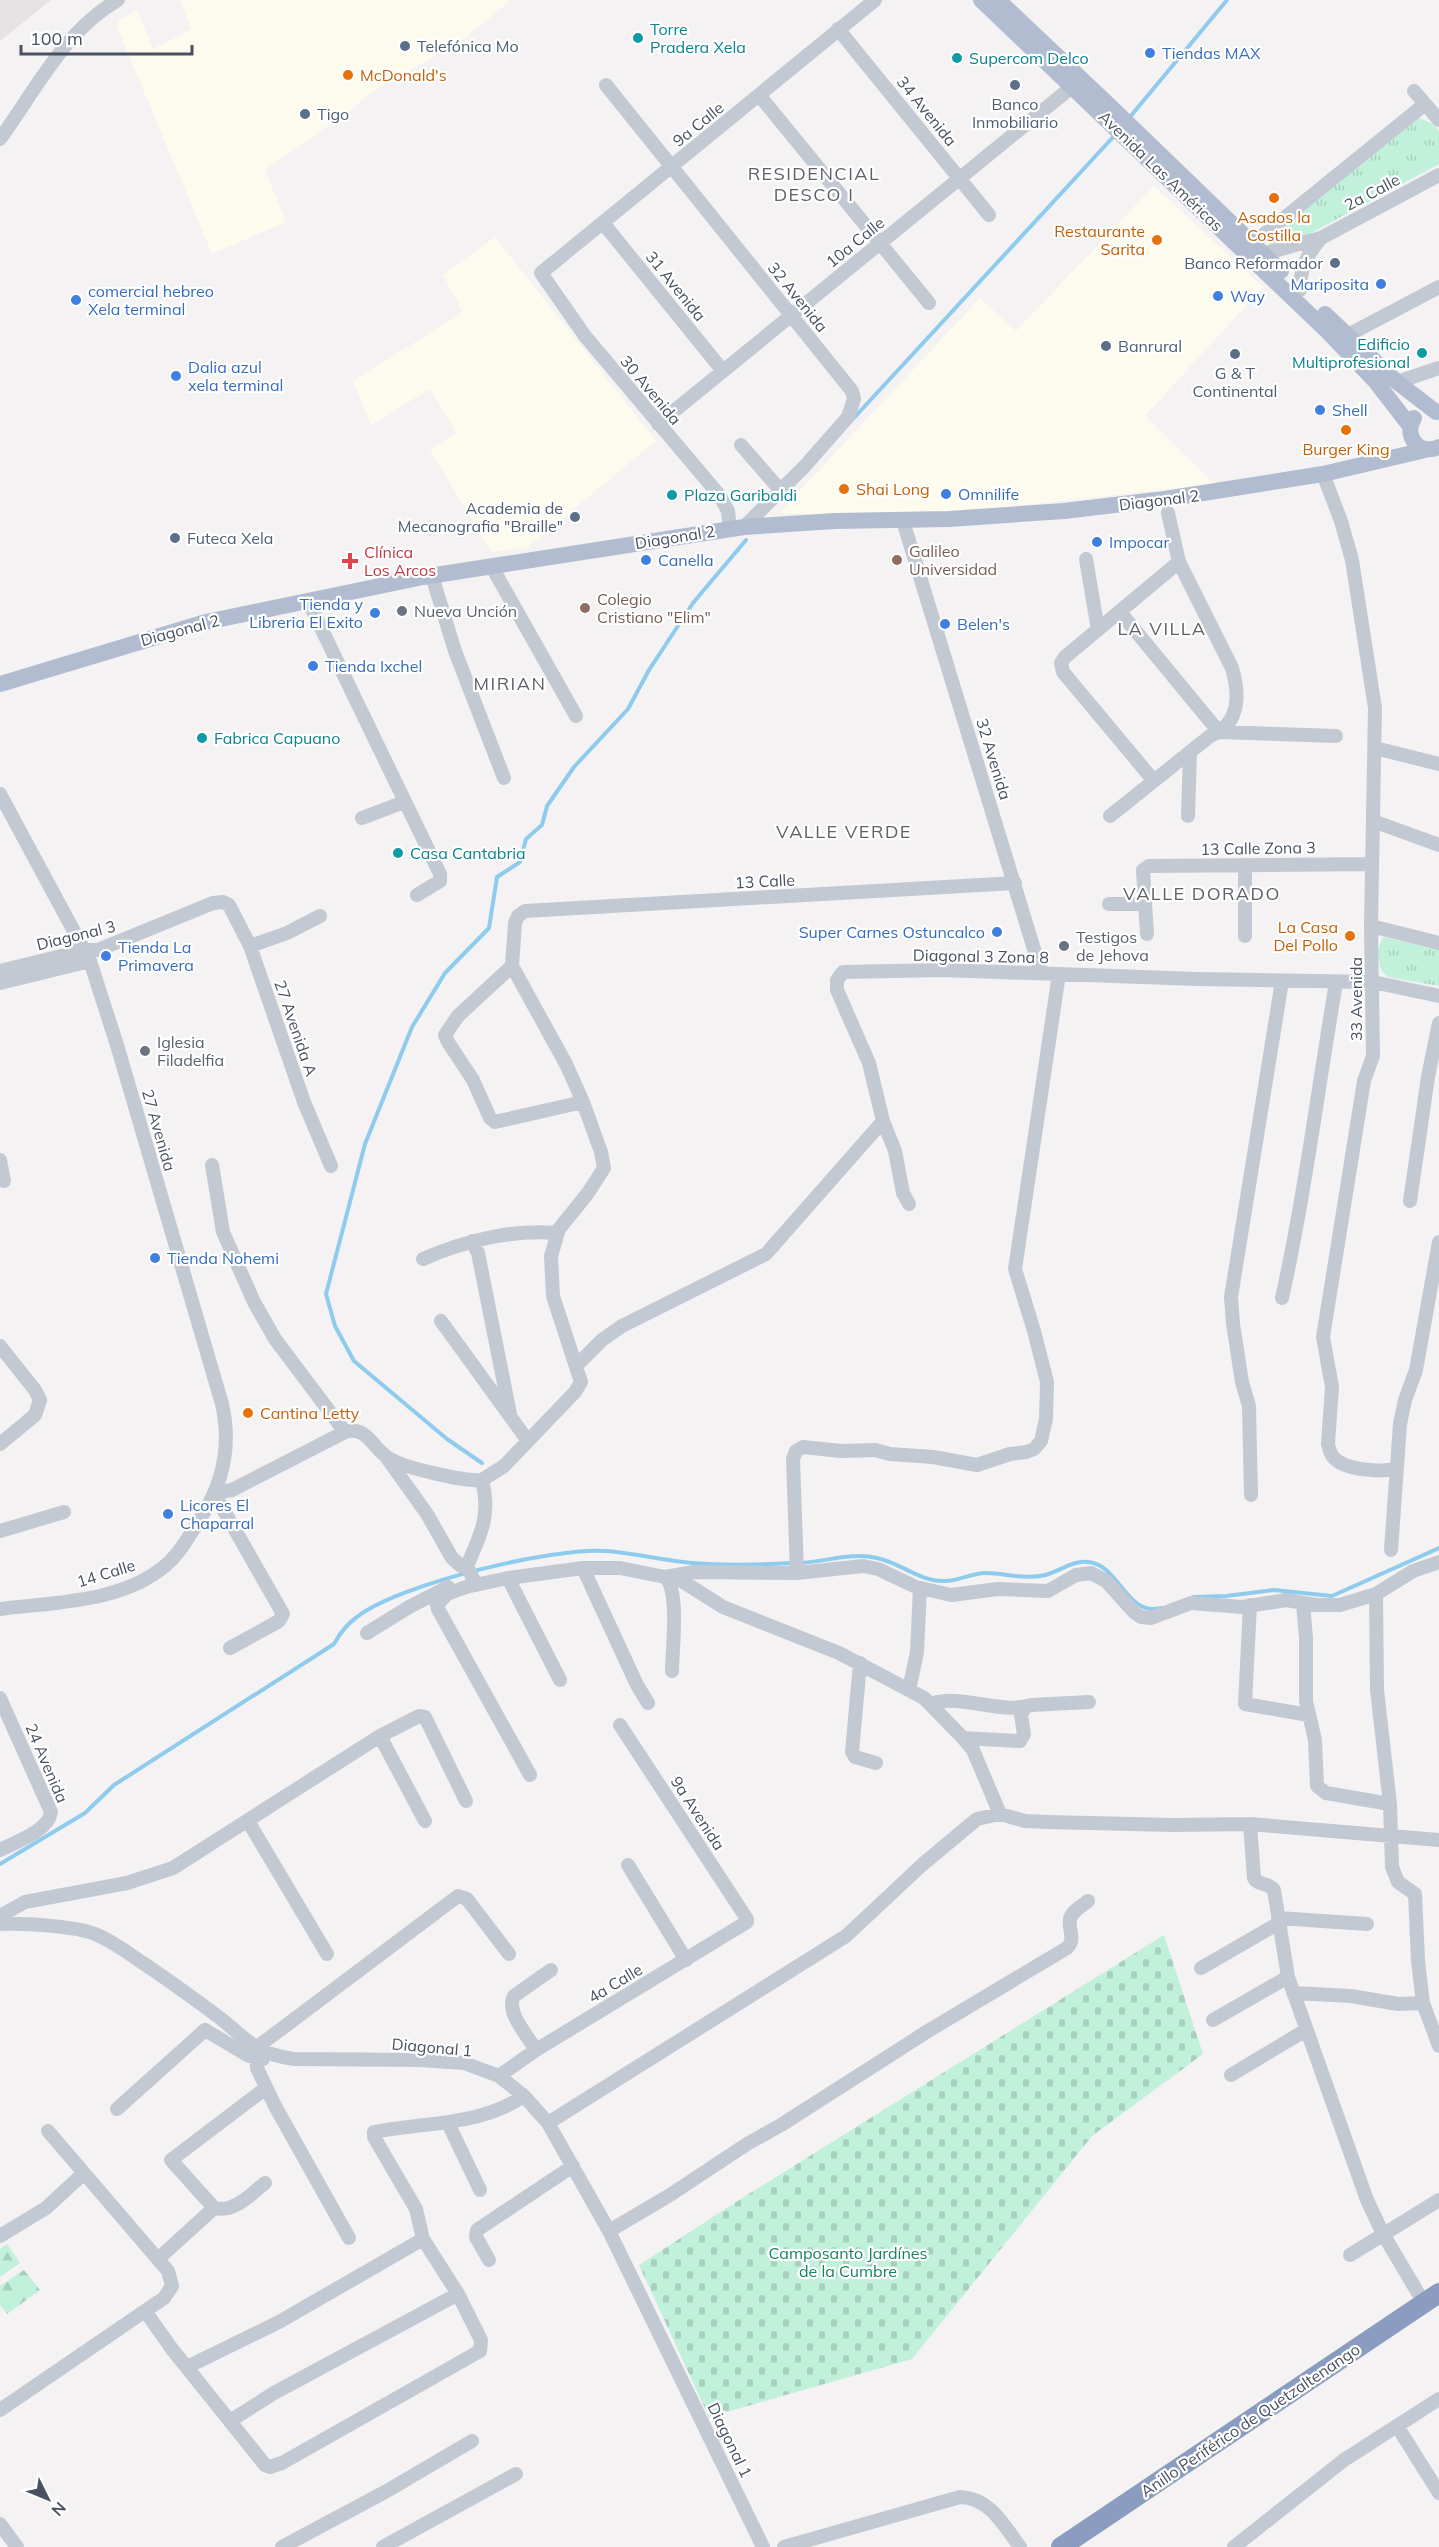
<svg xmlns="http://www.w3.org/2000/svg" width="1439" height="2547" viewBox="0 0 1439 2547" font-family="Mulish,sans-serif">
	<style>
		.commercial { fill: #fdfbed }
		.education { fill: #e5e3e4 }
		.grass { fill: url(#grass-tufts) }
		.forest { fill: url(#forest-firs) }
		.cemetery { fill: url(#cemetery-stones) }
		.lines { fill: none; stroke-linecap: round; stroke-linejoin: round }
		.stream { stroke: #8fcbed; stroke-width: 4 }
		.minor { stroke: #c3c9d3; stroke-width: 14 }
		.major { stroke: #b2bcd0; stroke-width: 16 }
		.highway { stroke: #8a9cc0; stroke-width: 20 }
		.culture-dot { fill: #0f9aa8; stroke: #fff; stroke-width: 2 }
		.service-dot { fill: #5c6f8a; stroke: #fff; stroke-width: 2 }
		.shop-dot { fill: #3f7fe0; stroke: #fff; stroke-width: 2 }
		.food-dot { fill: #e8710a; stroke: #fff; stroke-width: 2 }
		.education-dot { fill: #8d6e63; stroke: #fff; stroke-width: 2 }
		.health-dot { fill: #e0444e; stroke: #fff; stroke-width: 2 }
		.worship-dot { fill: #6b7280; stroke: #fff; stroke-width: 2 }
		.labels { text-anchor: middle; stroke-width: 4.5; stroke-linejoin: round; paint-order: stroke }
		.culture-label { font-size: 16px; fill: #0d838f; stroke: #fff; text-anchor: start }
		.service-label { font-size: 16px; fill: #4e5e75; stroke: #fff; text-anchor: start }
		.shop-label { font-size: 16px; fill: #366cbe; stroke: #fff; text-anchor: start }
		.food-label { font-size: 16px; fill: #c56008; stroke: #fff; text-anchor: start }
		.street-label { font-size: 16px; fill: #495160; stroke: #fff }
		.education-label { font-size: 16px; fill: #785e54; stroke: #fff; text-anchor: start }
		.health-label { font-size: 16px; fill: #be3a42; stroke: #fff; text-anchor: start }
		.worship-label { font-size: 16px; fill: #5b616d; stroke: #fff; text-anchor: start }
		.park-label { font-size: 16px; fill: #17835e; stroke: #fff }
		.neighbourhood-label { font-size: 18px; letter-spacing: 1.5px; fill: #5e6167; stroke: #fff }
	</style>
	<defs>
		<pattern id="grass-tufts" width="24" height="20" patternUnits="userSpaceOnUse" patternTransform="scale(1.5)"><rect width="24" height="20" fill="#c1f0db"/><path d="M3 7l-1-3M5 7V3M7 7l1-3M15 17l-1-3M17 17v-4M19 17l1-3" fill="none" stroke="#a7d0be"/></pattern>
		<pattern id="forest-firs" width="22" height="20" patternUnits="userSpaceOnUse" patternTransform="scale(1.5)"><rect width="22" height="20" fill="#c1f0db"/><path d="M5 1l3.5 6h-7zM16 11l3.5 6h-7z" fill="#a7d0be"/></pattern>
		<pattern id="cemetery-stones" width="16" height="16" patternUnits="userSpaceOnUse" patternTransform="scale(1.5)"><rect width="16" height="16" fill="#c1f0db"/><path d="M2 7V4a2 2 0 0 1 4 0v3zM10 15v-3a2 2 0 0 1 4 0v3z" fill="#a7d0be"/></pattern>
	</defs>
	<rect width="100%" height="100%" fill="#f4f2f2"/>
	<path class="commercial" d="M180,0H511L459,43L376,89L348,112L265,170L286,222L212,254L117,27L119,20L137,10L153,49L191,29Z
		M1154,186L1263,287L1145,416L1214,484L945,514L876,516L779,513L980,298L1016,331Z
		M495,237L656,441L528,547L491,552L430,449L456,433L430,389L371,425L353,381L463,312L443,275Z"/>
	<path class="education" d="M0,0H51L0,41Z"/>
	<path class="grass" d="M1419,118L1433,124L1439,131V164L1289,245L1268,247L1269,239L1412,121Z
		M1383,937L1439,950V986L1388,977L1381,970L1377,952Z"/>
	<path class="forest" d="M7,2244L20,2263L0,2277V2249Z
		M24,2270L40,2290L7,2314L0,2305V2286Z"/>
	<path class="cemetery" d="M1164,1935L1203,2054L1092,2136L912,2359L709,2417L639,2265L736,2202Z"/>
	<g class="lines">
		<path class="stream" d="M1130,117L1227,0
			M852,420L1115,135
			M482,1463L447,1439L354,1361L335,1326L326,1294L365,1144L412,1027L445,973L489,928L497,877L520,862L526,839L542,825L547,806L574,767L628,709L649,670L693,603L746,540
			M800,1563C825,1562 852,1552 877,1558C901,1563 920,1582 945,1581C959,1581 972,1573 985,1573C1005,1573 1025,1580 1045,1575C1059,1572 1072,1560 1088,1562C1119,1564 1126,1617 1161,1608
			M1193,1597L1226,1596L1274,1590L1332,1596L1439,1548
			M0,1864L85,1813L114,1785L334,1644C340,1633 347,1624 357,1617C399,1584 553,1547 606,1551C632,1553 657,1559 683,1562C719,1566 756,1565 792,1563"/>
		<path class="minor" d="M838,29L989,215
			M606,85L852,391L854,399L848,417L804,467L744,527
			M1414,91L1439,120
			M759,95L929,303
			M0,139C35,91 65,30 118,0
			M603,223L723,371
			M1252,244L1425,104
			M1263,254L1321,238L1439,175
			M1300,290C1300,268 1307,255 1321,238
			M1348,335L1439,287
			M1397,382L1439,368
			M658,424L1073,86
			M741,445L781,491
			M1323,474L1341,521L1352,560L1375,708L1371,926L1373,1056L1364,1081L1323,1337L1332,1387L1328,1444C1329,1448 1330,1454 1334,1458C1345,1470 1382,1473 1396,1468
			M903,521L1041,972
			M730,529L728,511L720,496L585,336L541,273L875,0
			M1086,559L1098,630
			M492,567L576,716
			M432,576L455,651L504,778
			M308,601L440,874V881L417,895
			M1120,612L1219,732L1336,736
			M1375,748L1439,764
			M1154,781L1063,672L1061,663L1065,657L1179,562
			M0,794L90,961L117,1045L222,1404C231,1443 224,1480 203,1514C192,1531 182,1551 166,1565C122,1603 54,1602 0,1609
			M1110,816L1210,736C1240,724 1240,696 1232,668L1179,562L1168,513
			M1188,816L1190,752
			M362,818L404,802
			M1373,821L1439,845
			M1109,904H1145
			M1371,926L1439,943
			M1147,934L1143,870L1149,866L1372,864
			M1245,936V865
			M250,946L287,933L320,916
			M512,966L458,1016L445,1035L448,1042L473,1080L490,1118L495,1122L583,1102
			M0,971L86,950H98L213,903L223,902L229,905L250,946L304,1102L331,1166
			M0,983L90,961
			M0,1160L4,1181
			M212,1165L223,1232L254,1302L275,1339L345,1432
			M1410,1201L1428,1077L1439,1023
			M909,1204L903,1193L895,1151L883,1121L869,1063L837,990V980L843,972L944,970L1197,979L1373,982L1439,996
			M472,1241L478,1253L510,1414
			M423,1259C464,1241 512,1229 556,1233
			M1282,1298C1305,1194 1318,1088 1336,983
			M441,1321L528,1441
			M0,1346L35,1390L40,1400L35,1415L0,1444
			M576,1366L602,1340L622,1326L766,1254L883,1121
			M387,1458L427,1514L452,1558L461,1566H467L476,1585
			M214,1493L232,1490L345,1432C368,1425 373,1450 390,1459C406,1468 465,1482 482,1480
			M214,1493L283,1614L279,1621L230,1648
			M1251,1495L1249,1406L1242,1382L1233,1324L1231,1297L1282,981
			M0,1531L64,1512
			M1391,1550L1400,1424L1405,1400L1416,1370L1439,1242
			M467,1566C481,1534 491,1515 482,1480L504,1466L575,1392L581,1382L553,1296L551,1256L559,1229L588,1193L604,1168L601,1152L583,1102L566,1064L512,966L515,923L518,916L525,911L1015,883
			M583,1568L637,1685L648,1703
			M797,1573L793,1459L796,1451L803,1447L841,1451L875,1450L890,1454L933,1457L977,1465L1010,1454L1026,1452L1034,1449L1041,1441L1046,1419L1047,1382L1034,1331L1015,1269L1059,974
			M674,1576L723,1607L839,1653L924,1698L963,1738L973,1750L1000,1814
			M665,1577C680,1591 672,1650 672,1671
			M508,1578L560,1680
			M1376,1594L1377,1690L1390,1804L1392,1867L1398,1882L1415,1894L1418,1961L1423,2003L1439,2046
			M1303,1603L1306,1638V1701L1315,1740L1317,1786L1326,1793L1390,1804
			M1250,1605L1245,1704L1309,1715
			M367,1633L409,1607L448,1587
			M860,1663L852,1752L855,1757L876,1763
			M909,1690L917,1652L920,1588
			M0,1698L51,1812C49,1831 15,1842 0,1850
			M930,1704C962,1693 999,1715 1032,1705L1089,1702
			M380,1736L425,1821
			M963,1738L1020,1741L1024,1734L1021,1715L1025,1707
			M530,1775L438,1609L437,1605L447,1594L466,1587L508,1578L583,1568H620L665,1577L694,1572L797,1573L863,1566L878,1569L916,1587L951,1595L998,1589L1048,1591L1076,1575L1091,1573L1106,1581L1135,1613L1141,1617L1151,1618L1191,1603L1242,1607L1286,1600L1316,1605H1340L1376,1594L1413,1571L1439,1562
			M248,1821L327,1954
			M1250,1824L1254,1878C1258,1886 1268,1882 1274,1890L1288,1977L1367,2200L1383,2234L1424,2303
			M628,1865L686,1960
			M0,1916L25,1902L127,1883L173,1868L380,1736L419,1716L425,1717L466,1801
			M1278,1918L1367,1924
			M0,1924C23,1923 75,1926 95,1934C113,1941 129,1954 146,1965C171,1982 196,2000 220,2018C249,2041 254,2053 294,2059L420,2060L464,2063L499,2076L524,2096L548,2123L609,2231L763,2547
			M1201,1968L1279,1923
			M1293,1993L1351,1996L1398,2004L1423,2003
			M1213,2020L1288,1977
			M536,2050C528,2036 505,2012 514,1996L551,1970
			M1231,2075L1306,2030
			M499,2076L536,2050L747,1922V1919L620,1725
			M117,2109L205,2030L249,2056L263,2059
			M448,2123L480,2190
			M548,2123L846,1936L923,1864L977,1819L1000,1814L1025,1821L1047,1822L1173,1825L1250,1824L1439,1840
			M265,2183C250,2195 234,2213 214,2208L171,2160L266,2088
			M609,2231L670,2195L747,2144L781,2125L928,2031L1067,1948C1076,1939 1068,1930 1070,1919C1072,1911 1082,1906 1088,1901
			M0,2236L46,2208L83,2174
			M349,2238L275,2106L257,2068L256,2048L458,1896L467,1899L509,1954
			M1350,2255L1439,2200
			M158,2259L214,2208
			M489,2260L476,2237L477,2230L573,2166
			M145,2311L172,2349L265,2465L270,2467L282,2463L480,2351L481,2340L458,2294L423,2239
			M187,2367L279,2322L423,2239L416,2209L374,2137V2132C425,2122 479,2126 524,2096
			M0,2410L164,2298L172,2286L168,2271L48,2131
			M230,2421L274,2393L458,2294
			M1397,2426L1439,2493
			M0,2524L17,2547
			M282,2547L385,2492L472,2441
			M383,2547L516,2474
			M784,2547L960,2497C990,2498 1003,2524 1020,2547
			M1234,2547L1344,2460L1439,2399"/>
		<path class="major" d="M981,0L1327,331L1376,382L1410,426
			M998,0L1111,107L1281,271
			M1325,314L1397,382L1436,412
			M1414,418C1403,436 1419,456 1439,447
			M0,684L206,622L423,577L744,527L835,521L949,519L1064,511L1165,499L1323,474L1425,450"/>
		<path class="highway" d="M1061,2547L1439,2293"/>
	</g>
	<g class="culture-dot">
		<circle cx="638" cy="38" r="6"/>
		<circle cx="957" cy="58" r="6"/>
		<circle cx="1422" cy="353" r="6"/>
		<circle cx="672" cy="495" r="6"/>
		<circle cx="202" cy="738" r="6"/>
		<circle cx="398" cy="853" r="6"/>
	</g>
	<g class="service-dot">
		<circle cx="405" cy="46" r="6"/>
		<circle cx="1015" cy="85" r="6"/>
		<circle cx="305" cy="114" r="6"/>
		<circle cx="1335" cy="263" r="6"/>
		<circle cx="1106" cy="346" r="6"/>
		<circle cx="1235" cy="354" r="6"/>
		<circle cx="575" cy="517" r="6"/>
		<circle cx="175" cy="538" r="6"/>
	</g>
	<g class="shop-dot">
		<circle cx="1150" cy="53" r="6"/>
		<circle cx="1381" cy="284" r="6"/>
		<circle cx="1218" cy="296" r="6"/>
		<circle cx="76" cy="300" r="6"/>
		<circle cx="176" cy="376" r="6"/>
		<circle cx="1320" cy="410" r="6"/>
		<circle cx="946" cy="494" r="6"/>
		<circle cx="1097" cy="542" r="6"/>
		<circle cx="646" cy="560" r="6"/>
		<circle cx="375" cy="613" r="6"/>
		<circle cx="945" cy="624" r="6"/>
		<circle cx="313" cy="666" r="6"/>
		<circle cx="997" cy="932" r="6"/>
		<circle cx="106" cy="956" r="6"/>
		<circle cx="155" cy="1258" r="6"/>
		<circle cx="168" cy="1514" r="6"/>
	</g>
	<g class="food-dot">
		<circle cx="348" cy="75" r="6"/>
		<circle cx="1274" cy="198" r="6"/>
		<circle cx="1157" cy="240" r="6"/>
		<circle cx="1346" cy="430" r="6"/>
		<circle cx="844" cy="489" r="6"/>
		<circle cx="1350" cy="936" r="6"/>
		<circle cx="248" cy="1413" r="6"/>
	</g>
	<g class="education-dot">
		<circle cx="897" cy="560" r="6"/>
		<circle cx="585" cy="608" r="6"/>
	</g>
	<path class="health-dot" d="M347 552h6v6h6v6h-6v6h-6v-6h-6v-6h6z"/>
	<g class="worship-dot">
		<circle cx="402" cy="611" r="6"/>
		<circle cx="1064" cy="946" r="6"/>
		<circle cx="145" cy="1051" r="6"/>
	</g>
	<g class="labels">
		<g class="culture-label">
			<text x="650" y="35">Torre<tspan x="650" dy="18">Pradera Xela</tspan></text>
			<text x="969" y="64">Supercom Delco</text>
			<text x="1410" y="350" text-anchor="end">Edificio<tspan x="1410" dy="18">Multiprofesional</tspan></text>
			<text x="684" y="501">Plaza Garibaldi</text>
			<text x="214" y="744">Fabrica Capuano</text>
			<text x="410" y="859">Casa Cantabria</text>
		</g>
		<g class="service-label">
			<text x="417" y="52">Telefónica Mo</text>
			<text x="1015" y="110" text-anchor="middle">Banco<tspan x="1015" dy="18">Inmobiliario</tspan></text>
			<text x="317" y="120">Tigo</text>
			<text x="1323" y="269" text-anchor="end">Banco Reformador</text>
			<text x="1118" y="352">Banrural</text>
			<text x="1235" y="379" text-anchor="middle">G &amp; T<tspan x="1235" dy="18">Continental</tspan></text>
			<text x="563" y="514" text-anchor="end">Academia de<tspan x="563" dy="18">Mecanografia "Braille"</tspan></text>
			<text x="187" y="544">Futeca Xela</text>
		</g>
		<g class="shop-label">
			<text x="1162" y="59">Tiendas MAX</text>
			<text x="1369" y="290" text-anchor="end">Mariposita</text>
			<text x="88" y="297">comercial hebreo<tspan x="88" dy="18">Xela terminal</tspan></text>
			<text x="1230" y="302">Way</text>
			<text x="188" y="373">Dalia azul<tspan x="188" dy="18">xela terminal</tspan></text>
			<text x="1332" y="416">Shell</text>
			<text x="958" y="500">Omnilife</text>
			<text x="1109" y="548">Impocar</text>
			<text x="658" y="566">Canella</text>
			<text x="363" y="610" text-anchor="end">Tienda y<tspan x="363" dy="18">Libreria El Exito</tspan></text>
			<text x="957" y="630">Belen's</text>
			<text x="325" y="672">Tienda Ixchel</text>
			<text x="985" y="938" text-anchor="end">Super Carnes Ostuncalco</text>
			<text x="118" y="953">Tienda La<tspan x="118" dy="18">Primavera</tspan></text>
			<text x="167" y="1264">Tienda Nohemi</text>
			<text x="180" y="1511">Licores El<tspan x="180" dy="18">Chaparral</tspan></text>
		</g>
		<g class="food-label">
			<text x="360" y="81">McDonald's</text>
			<text x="1274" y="223" text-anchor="middle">Asados la<tspan x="1274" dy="18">Costilla</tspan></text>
			<text x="1145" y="237" text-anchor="end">Restaurante<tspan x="1145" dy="18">Sarita</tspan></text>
			<text x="1346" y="455" text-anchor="middle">Burger King</text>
			<text x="856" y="495">Shai Long</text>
			<text x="1338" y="933" text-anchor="end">La Casa<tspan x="1338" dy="18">Del Pollo</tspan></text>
			<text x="260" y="1419">Cantina Letty</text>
		</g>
		<g class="street-label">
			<text transform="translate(927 111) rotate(51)" y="6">34 Avenida</text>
			<text transform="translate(698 124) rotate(-39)" y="6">9a Calle</text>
			<text transform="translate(1161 171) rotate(44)" y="6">Avenida Las Américas</text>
			<text transform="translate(1372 192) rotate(-28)" y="6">2a Calle</text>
			<text transform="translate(855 242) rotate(-39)" y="6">10a Calle</text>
			<text transform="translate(676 286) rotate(51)" y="6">31 Avenida</text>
			<text transform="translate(798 297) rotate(51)" y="6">32 Avenida</text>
			<text transform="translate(651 390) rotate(50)" y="6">30 Avenida</text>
			<text transform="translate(1159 500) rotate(-7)" y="6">Diagonal 2</text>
			<text transform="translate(675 537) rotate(-9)" y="6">Diagonal 2</text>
			<text transform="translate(180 630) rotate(-15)" y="6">Diagonal 2</text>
			<text transform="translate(994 759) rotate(73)" y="6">32 Avenida</text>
			<text transform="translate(1258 848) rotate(-1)" y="6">13 Calle Zona 3</text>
			<text transform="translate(765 881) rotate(-3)" y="6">13 Calle</text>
			<text transform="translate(76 935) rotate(-14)" y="6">Diagonal 3</text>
			<text transform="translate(981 956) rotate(1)" y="6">Diagonal 3 Zona 8</text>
			<text transform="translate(1356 999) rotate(-90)" y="6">33 Avenida</text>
			<text transform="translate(296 1028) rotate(71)" y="6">27 Avenida A</text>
			<text transform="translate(159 1130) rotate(74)" y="6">27 Avenida</text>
			<text transform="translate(106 1573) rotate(-17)" y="6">14 Calle</text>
			<text transform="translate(47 1763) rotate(67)" y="6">24 Avenida</text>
			<text transform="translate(698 1813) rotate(57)" y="6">9a Avenida</text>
			<text transform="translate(615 1983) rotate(-31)" y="6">4a Calle</text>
			<text transform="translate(432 2047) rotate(5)" y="6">Diagonal 1</text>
			<text transform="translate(1250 2420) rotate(-34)" y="6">Anillo Periférico de Quetzaltenango</text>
			<text transform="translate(730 2440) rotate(64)" y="6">Diagonal 1</text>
		</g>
		<g class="education-label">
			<text x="909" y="557">Galileo<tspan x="909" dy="18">Universidad</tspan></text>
			<text x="597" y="605">Colegio<tspan x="597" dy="18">Cristiano "Elim"</tspan></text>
		</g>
		<g class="health-label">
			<text x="364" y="558">Clínica<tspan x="364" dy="18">Los Arcos</tspan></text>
		</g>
		<g class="worship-label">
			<text x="414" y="617">Nueva Unción</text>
			<text x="1076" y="943">Testigos<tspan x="1076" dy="18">de Jehova</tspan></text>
			<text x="157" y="1048">Iglesia<tspan x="157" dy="18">Filadelfia</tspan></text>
		</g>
		<g class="park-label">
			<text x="848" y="2259">Camposanto Jardínes<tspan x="848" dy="18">de la Cumbre</tspan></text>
		</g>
		<g class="neighbourhood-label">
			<text x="814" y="180">RESIDENCIAL<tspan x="814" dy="21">DESCO I</tspan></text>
			<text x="1162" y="635">LA VILLA</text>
			<text x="510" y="690">MIRIAN</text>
			<text x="844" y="838">VALLE VERDE</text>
			<text x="1202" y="900">VALLE DORADO</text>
		</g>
	</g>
	<g transform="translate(48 2499) rotate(133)" stroke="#ffffff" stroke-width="4.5" paint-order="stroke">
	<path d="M0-4.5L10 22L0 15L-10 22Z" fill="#495160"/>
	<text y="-9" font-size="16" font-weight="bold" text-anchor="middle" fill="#495160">N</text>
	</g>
	<path d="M21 45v9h171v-9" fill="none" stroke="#495160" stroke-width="3"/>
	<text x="30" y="45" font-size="18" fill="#495160" stroke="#ffffff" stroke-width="4.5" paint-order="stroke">100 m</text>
</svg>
